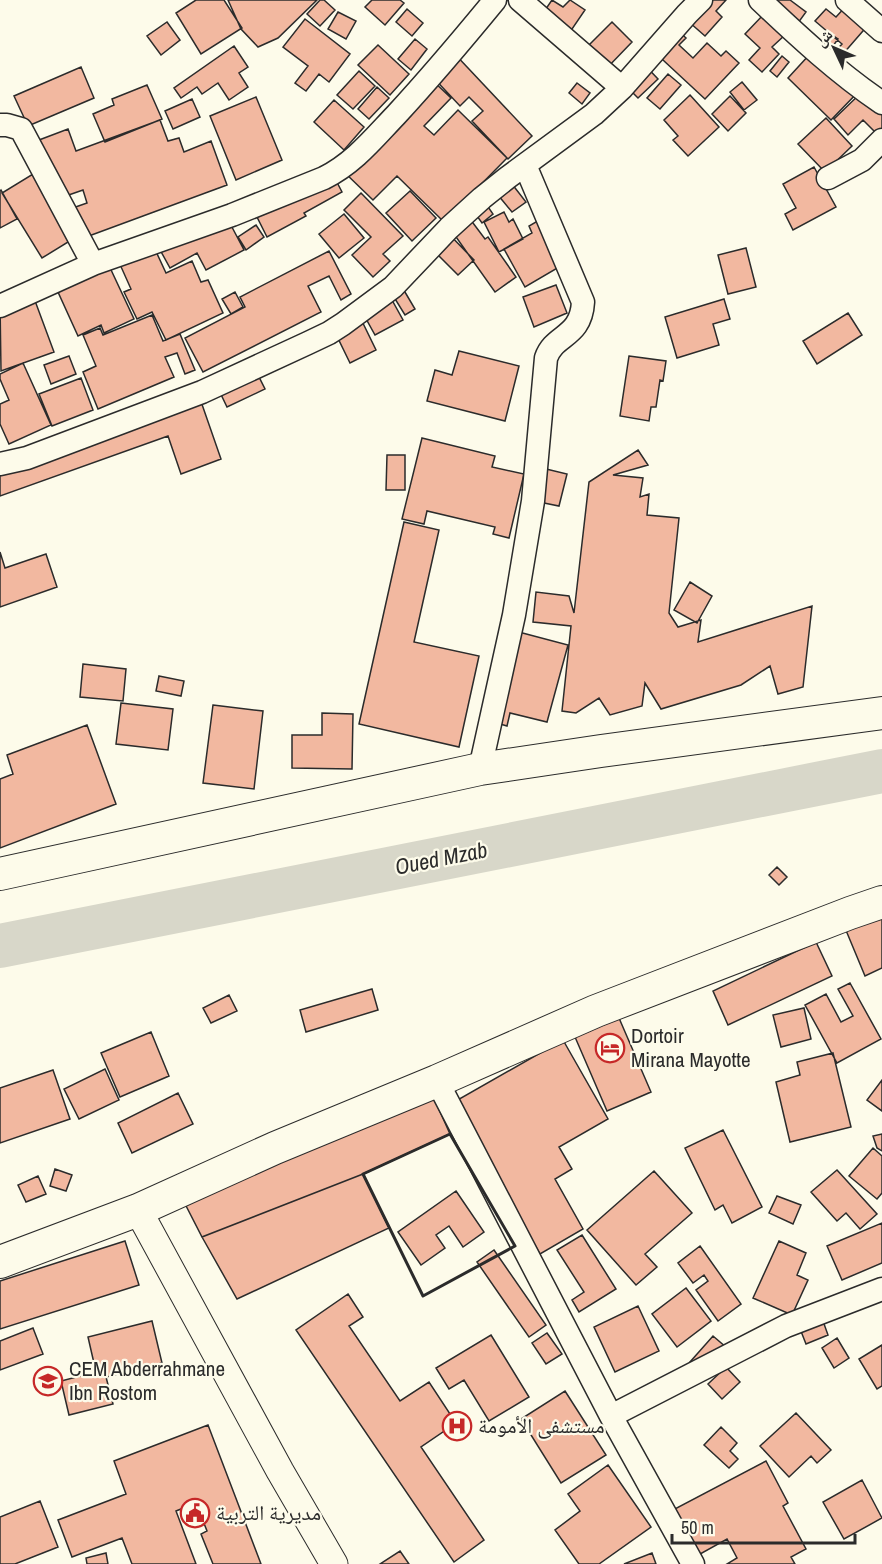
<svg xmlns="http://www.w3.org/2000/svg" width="882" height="1564" viewBox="0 0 882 1564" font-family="'Archivo Narrow','Noto Naskh Arabic',sans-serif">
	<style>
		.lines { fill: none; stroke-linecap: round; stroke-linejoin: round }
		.river { stroke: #d8d7c9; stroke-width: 44 }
		.building { fill: #f2b8a0; stroke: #2b2b2b; stroke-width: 1.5 }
		.minor-casing { stroke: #2b2b2b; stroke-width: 25 }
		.tertiary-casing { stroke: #2b2b2b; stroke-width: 29 }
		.secondary-casing { stroke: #2b2b2b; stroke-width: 34 }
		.minor { stroke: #fdfbea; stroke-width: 22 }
		.tertiary { stroke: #fdfbea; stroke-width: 27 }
		.secondary { stroke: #fdfbea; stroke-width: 32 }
		.wall { stroke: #2b2b2b; stroke-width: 3 }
		.labels { text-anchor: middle; stroke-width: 4.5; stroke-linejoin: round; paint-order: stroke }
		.poi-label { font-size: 21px; fill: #2b2b2b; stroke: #fdfbea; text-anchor: start }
		.water-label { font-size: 22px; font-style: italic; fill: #2b2b2b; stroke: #fdfbea }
	</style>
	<rect width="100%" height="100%" fill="#fdfbea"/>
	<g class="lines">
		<path class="river" d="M0,946L882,771"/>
	</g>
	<path class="building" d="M196,0H224L242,28L201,54L176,13Z
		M228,0H317L278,38L258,47L241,29Z
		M320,0H324L335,10L320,26L307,14Z
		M372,0H400L404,3L385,25L365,7Z
		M552,0L563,7L570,0L585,10L570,32L543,13Z
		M694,0H726L716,11L722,17L705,36L681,15Z
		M767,0H790L806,12L798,23Z
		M847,5L869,24L836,62L830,57L842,44L815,21L826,9L836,17Z
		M407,9L423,23L412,36L396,22Z
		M338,12L356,21L346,39L328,29Z
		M764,14L786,34L772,47L779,54L762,72L749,60L760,48L745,34Z
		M305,19L350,54L329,82L319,74L306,91L295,83L308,66L283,47Z
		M167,22L180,40L161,55L147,36Z
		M612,22L632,42L605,70L584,50Z
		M671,24L686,38L679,45L693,58L707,43L721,56L726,51L739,63L705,99L649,47Z
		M829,33L838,39L826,56L817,51Z
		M415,39L427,49L411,70L398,59Z
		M378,45L409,74L390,95L358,65Z
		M234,46L248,67L239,73L248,87L229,100L218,83L202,94L197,87L181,98L174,88Z
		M452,51L532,136L508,159L472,121L483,111L469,97L460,106L429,73Z
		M810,54L859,91L831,120L788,78Z
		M782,56L789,62L777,77L770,71Z
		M638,58L658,79L638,98L618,78Z
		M81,67L94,98L28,126L14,96Z
		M359,71L375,86L353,109L337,95Z
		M668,74L681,85L660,109L647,98Z
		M431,79L451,98L424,126L434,135L458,110L507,158L444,222L397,176L373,200L342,170Z
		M742,82L757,100L744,110L730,92Z
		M577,83L590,93L582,104L569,93Z
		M147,85L162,119L105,142L93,114L114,105L112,99Z
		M377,87L389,98L369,119L358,109Z
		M864,90L882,109V135L880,137L863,120L848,135L834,119Z
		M690,95L719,127L688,156L673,140L678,136L664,120Z
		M730,96L746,113L728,131L712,114Z
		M256,97L282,160L236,180L210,116Z
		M192,99L200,117L173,129L165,111Z
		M334,100L364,127L344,150L314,122Z
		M826,118L852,146L825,172L798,144Z
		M160,120L168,141L179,138L184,152L211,141L227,185L78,240L67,210L87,203L83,190L60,198L39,140L68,129L76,151Z
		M814,167L836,207L793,230L785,214L796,208L783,184Z
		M331,171L342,192L304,213L306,216L267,237L254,211Z
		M33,174L73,239L42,258L2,193Z
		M512,184L526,202L512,212L498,195Z
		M1,190L17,219L0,228V191Z
		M410,191L436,218L412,241L386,213Z
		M361,193L403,236L383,254L390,261L373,277L352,255L371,237L344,210Z
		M484,201L493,214L482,223L472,209Z
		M224,212L244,250L206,270L197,253L170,268L159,248Z
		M504,212L509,222L513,219L523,239L499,252L484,222Z
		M344,214L364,238L339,258L319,234Z
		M467,215L485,239L488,237L516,277L495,292L449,227Z
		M541,219L566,263L525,287L504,249L532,233L529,226Z
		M256,225L264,237L246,250L238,237Z
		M446,231L474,260L458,275L430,247Z
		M153,245L166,273L192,261L201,282L208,280L223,313L166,340L152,312L137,319L124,292L131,289L118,260Z
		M746,248L756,287L728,294L718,255Z
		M329,251L351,294L341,300L329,276L308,286L321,312L203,372L185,338L245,307L240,297Z
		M105,257L134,319L104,333L101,325L78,336L53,281Z
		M556,285L567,313L534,327L523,297Z
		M402,287L415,309L405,315L392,294Z
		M31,290L54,352L1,371L0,302Z
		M387,291L403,320L375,335L359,306Z
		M235,292L243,307L231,314L222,299Z
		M724,299L730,319L713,324L719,345L677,358L665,317Z
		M358,313L376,350L350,363L332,326Z
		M848,313L862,335L817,364L803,341Z
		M152,315L163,341L180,334L195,370L185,374L177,353L165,357L174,377L98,409L83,372L96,366L83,335L100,328L103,335Z
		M459,351L519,366L505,421L427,401L435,370L452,375Z
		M69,356L76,374L51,384L44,365Z
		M629,356L666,361L663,381L660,380L656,407H651L649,421L620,416Z
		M23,363L51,425L9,444L0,424V404L9,400L0,379V374Z
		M253,365L265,389L227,407L216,384Z
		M81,378L93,410L52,426L39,394Z
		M197,390L221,459L181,474L168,436L0,496V457Z
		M422,438L495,456L492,467L524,474L509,538L493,534L495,527L427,511L424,524L402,519Z
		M638,450L648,465L613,475L643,478L640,497L649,494L647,515L679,518L669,613L678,627L701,620L698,642L812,606L803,687L778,694L770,666L741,685L661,709L645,683L642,706L610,715L599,698L576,713L562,711L571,626L533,622L536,592L569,596L574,613L589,482Z
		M387,455H405V490H386Z
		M542,468L567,474L559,506L534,501Z
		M404,522L439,530L414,642L479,656L459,747L359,724Z
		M0,552L5,568L46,554L57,587L0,607Z
		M690,582L712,596L697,623L674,610Z
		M515,631L568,645L547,722L510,713L507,726L490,721Z
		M83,664L126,669L123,701L80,697Z
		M159,676L184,681L181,696L156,691Z
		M121,703L173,709L168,750L116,744Z
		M213,705L263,711L254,789L203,783Z
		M322,713L353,714L352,769L292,768V735H322Z
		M87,725L116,804L0,848V779L13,774L7,755Z
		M777,867L787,877L779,885L769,875Z
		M882,912V968L865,976L845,928Z
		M816,942L832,976L728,1025L713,991Z
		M850,983L881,1039L837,1063L805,1005L826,994L841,1022L853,1016L838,989Z
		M372,989L378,1010L306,1032L300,1010Z
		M229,995L237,1011L211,1023L203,1008Z
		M804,1008L811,1039L781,1047L773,1015Z
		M619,1018L651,1092L607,1111L575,1037Z
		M151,1032L169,1076L120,1097L101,1053Z
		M563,1040L608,1119L559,1147L572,1169L555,1179L583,1229L540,1254L454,1102Z
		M833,1053L851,1127L790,1142L776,1082L800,1075L797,1062Z
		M105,1069L119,1100L79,1119L64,1089Z
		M53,1070L70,1119L0,1143V1088Z
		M882,1080V1111L867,1100Z
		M178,1093L193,1124L132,1153L118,1123Z
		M434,1098L450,1134L363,1174L202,1237L182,1198Z
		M723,1130L762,1207L732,1223L723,1205L715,1210L685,1148Z
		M882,1134V1151L877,1148L873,1136Z
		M873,1148L882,1156V1193L877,1199L849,1176Z
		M55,1169L72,1175L66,1191L50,1186Z
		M837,1170L877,1214L860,1229L846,1213L837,1221L811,1192Z
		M654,1171L692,1213L645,1254L657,1267L636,1285L587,1230Z
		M363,1174L389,1228L237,1299L202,1237Z
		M38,1176L46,1194L26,1202L18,1185Z
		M456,1191L484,1232L463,1247L449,1226L436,1235L445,1248L421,1265L398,1232Z
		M777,1196L801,1205L793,1224L769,1213Z
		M882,1223V1263L842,1280L827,1246Z
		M582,1235L616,1289L579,1312L572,1300L584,1292L557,1250Z
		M125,1241L139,1285L0,1329V1281Z
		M779,1241L806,1253L797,1275L808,1280L792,1315L753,1298Z
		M700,1246L741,1304L718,1321L696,1290L708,1281L704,1275L693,1283L678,1263Z
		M494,1250L546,1325L529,1337L477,1262Z
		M686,1288L711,1321L677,1347L652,1314Z
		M348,1294L363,1317L349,1326L400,1401L429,1382L456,1423L421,1447L484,1540L454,1562L296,1330Z
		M638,1306L659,1351L615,1372L594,1327Z
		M818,1307L828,1335L806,1344L795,1316Z
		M152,1321L162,1363L106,1377L113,1404L69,1415L61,1381L96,1372L88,1337Z
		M33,1328L43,1354L0,1370V1341Z
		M547,1333L562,1354L546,1364L532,1343Z
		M491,1335L529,1397L489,1421L464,1380L449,1389L436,1368Z
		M713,1336L727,1348L699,1370L690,1362Z
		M837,1338L849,1358L834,1368L822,1348Z
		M882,1345V1386L877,1389L859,1359Z
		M726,1367L740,1382L722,1399L708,1384Z
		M565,1391L606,1455L561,1483L521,1419Z
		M796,1413L831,1450L817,1463L811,1456L789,1477L760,1446Z
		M208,1425L261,1564H213L201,1534L207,1531L196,1503L176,1511L196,1564H132L122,1538L72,1557L58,1520L126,1494L114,1461Z
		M721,1427L737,1443L730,1451L738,1459L729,1468L704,1445Z
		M766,1461L788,1503L783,1506L806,1549L791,1557L795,1564H727L737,1558L727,1539L693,1558L669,1512Z
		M608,1465L651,1527L599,1564H579L555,1530L580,1511L568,1494Z
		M862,1480L882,1518L844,1539L823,1502Z
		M40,1501L58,1547L15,1564H0V1517Z
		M400,1551L409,1564H380Z
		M106,1553L108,1564H87L86,1558Z
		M652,1553L656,1564H624Z"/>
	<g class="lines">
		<g class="minor-casing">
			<path id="minor" d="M520,0L622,88
				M760,0C799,37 838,73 882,103
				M847,0L882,31
				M0,125H7L21,129L93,264
				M828,178L862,160L882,140
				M0,306L93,264L232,215L324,178C354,163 373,139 396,115C430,78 463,39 495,0
				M0,464L27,458L202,392L308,343L329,333L343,324L393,287L449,228L482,198L507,178L594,114L622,88L687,14L701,0
				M480,769L514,615L533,501L546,358C554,334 581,338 583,302L525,165
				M437,1081L611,1416L693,1564
				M611,1416L786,1326L882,1289"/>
		</g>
		<g class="tertiary-casing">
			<path id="tertiary" d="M138,1210L280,1471L334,1564"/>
		</g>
		<g class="secondary-casing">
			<path id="secondary" d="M0,874L480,769L601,751L882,713
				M0,1262L138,1210L275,1148L437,1081L596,1011L850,913L882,902"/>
		</g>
		<use href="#minor" class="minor"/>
		<use href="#tertiary" class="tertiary"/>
		<use href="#secondary" class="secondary"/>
		<path class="wall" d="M450,1134L515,1246L423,1296L363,1174Z"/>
	</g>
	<defs>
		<g id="hotel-ring" transform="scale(1.5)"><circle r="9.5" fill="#fdfbea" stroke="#c62828" stroke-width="1.5"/><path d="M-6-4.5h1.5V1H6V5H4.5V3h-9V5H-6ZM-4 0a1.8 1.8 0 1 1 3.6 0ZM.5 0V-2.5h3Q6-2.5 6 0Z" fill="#c62828"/></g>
		<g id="school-ring" transform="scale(1.5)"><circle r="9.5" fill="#fdfbea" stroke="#c62828" stroke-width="1.5"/><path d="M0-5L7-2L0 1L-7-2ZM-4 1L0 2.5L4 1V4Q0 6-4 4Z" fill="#c62828"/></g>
		<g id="hospital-ring" transform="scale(1.5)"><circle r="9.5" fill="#fdfbea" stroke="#c62828" stroke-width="1.5"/><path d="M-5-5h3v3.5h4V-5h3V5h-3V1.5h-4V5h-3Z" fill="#c62828"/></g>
		<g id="civic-ring" transform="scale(1.5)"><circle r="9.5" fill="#fdfbea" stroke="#c62828" stroke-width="1.5"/><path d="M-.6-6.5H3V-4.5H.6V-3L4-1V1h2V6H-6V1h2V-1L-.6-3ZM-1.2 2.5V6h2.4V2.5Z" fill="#c62828"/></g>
	</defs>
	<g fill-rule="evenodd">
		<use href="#hotel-ring" x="610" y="1048"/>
		<use href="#school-ring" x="48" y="1381"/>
		<use href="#hospital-ring" x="457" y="1426"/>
		<use href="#civic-ring" x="195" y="1513"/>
	</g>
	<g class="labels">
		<g class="poi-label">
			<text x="631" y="1043">Dortoir<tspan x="631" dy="24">Mirana Mayotte</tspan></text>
			<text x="69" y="1376">CEM Abderrahmane<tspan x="69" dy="24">Ibn Rostom</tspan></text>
			<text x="478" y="1433">مستشفى الأمومة</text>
			<text x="216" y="1520">مديرية التربية</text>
		</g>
		<g class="water-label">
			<text transform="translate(441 858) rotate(-11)" y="8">Oued Mzab</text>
		</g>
	</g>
	<g transform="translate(834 48) rotate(314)" stroke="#fdfbea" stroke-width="4.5" paint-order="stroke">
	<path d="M0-4.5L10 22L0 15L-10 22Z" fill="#2b2b2b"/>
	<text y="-9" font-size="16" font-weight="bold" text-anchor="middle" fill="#2b2b2b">ش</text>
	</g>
	<path d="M672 1534v9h183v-9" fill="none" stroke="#2b2b2b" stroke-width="3"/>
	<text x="681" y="1534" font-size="18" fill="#2b2b2b" stroke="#fdfbea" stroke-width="4.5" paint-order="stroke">50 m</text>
</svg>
